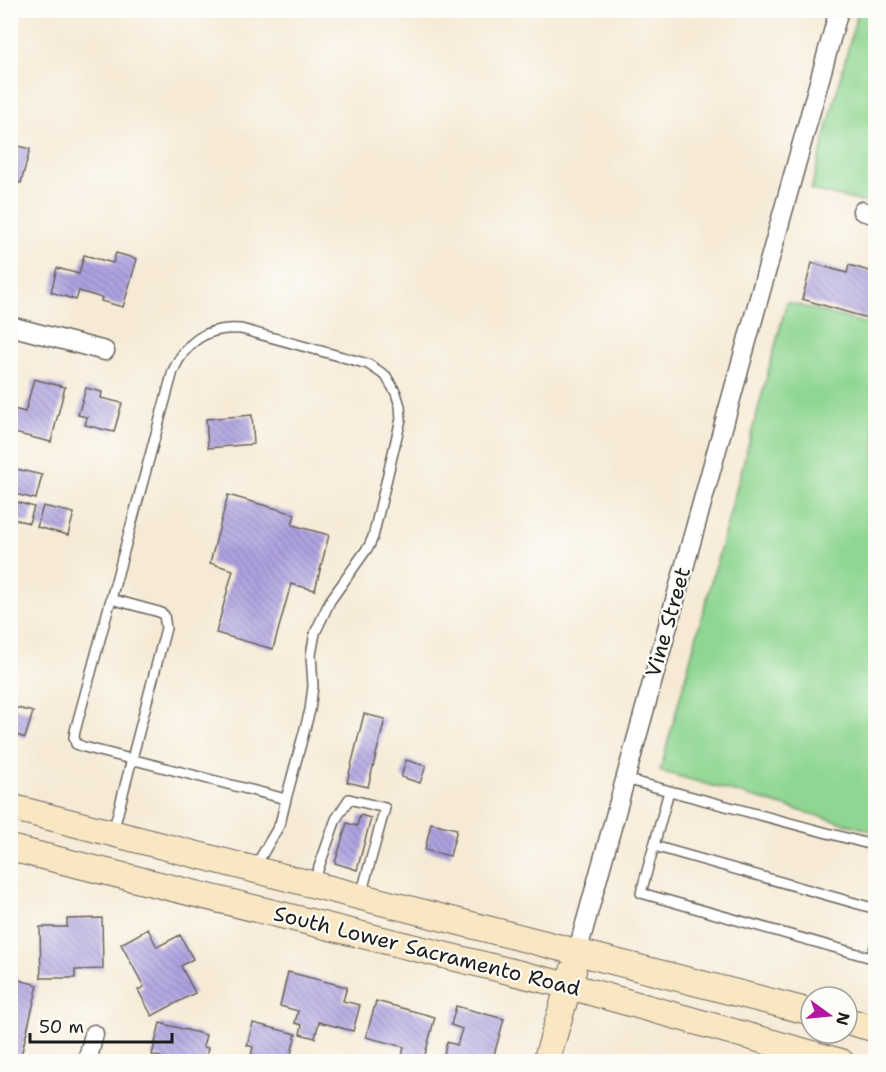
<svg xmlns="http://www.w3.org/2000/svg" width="886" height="1072" viewBox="0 0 886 1072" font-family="'Shantell Sans',sans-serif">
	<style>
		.green { fill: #8ed691; stroke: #557956; stroke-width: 1.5 }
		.building { fill: url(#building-back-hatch) }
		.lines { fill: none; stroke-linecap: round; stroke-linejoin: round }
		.lane-casing { stroke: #68645d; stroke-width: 12 }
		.street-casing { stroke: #68645d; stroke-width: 21 }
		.secondary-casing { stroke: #68645d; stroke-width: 28 }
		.lane { stroke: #fff; stroke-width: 9 }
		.street { stroke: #fff; stroke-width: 18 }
		.secondary { stroke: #f9e7c3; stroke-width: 26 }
		.labels { text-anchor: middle; stroke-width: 4.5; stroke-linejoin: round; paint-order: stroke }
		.street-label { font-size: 21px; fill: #1c1c1c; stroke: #fdfcf7 }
	</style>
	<defs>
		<pattern id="building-back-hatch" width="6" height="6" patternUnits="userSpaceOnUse" patternTransform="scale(1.5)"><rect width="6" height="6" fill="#aea2e0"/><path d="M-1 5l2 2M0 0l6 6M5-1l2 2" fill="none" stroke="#8d83b5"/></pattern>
	</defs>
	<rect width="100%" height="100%" fill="#fdfcf7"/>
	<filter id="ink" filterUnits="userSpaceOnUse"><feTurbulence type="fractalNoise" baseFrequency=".0167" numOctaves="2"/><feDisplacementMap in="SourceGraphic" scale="12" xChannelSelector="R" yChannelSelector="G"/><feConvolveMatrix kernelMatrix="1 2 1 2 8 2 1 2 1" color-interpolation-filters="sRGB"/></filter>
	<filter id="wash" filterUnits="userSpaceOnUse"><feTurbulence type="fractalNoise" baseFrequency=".008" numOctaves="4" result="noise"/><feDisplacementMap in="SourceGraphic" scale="24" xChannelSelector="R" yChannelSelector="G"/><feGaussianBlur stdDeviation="1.35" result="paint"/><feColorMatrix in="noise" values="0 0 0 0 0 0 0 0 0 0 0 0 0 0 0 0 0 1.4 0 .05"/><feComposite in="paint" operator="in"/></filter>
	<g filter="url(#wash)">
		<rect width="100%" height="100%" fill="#f6ead6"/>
		<path class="green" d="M858,11H875V205L811,190Z
			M787,302L875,326V832L660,771Z"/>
		<g id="blocks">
			<path class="building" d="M10,144L30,149L21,183L10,181Z
				M116,253L137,259L123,307L101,301L102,298L79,291L76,300L51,292L57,268L79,274L84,255L113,263Z
				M812,263L847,273L849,265L876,273V288L867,318L802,299Z
				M34,379L65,387L51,442L10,432V408L25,412Z
				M86,388L102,392L101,398L122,403L114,432L85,425L87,417L78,415Z
				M252,415L254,444L208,448L206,419Z
				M12,468L42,475L36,499L10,493Z
				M228,495L295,514L292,525L329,535L315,590L291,584L273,649L216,633L233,570L210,563Z
				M10,500L34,507L29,523L10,518Z
				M43,506L74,513L68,535L37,527Z
				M10,706L33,712L25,738L10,733Z
				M364,714L385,719L368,787L347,782Z
				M406,760L426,766L420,783L401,777Z
				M360,815L371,818L357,870L335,863L347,823L357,826Z
				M431,823L457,829L450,856L425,850Z
				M102,918L103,969L75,970V978H41L40,927H67V919Z
				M148,929L157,947L180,935L193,959L181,966L195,993L152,1016L138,990L144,987L121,944Z
				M288,972L347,987L343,1001L360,1005L353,1031L319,1022L315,1038L300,1034L302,1025L295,1023L298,1011L280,1006Z
				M11,978L38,985L20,1060L10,1057Z
				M376,1001L435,1017L423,1062H401L404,1047L366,1037Z
				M456,1006L504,1019L492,1062H442L447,1042L457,1045L462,1029L451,1025Z
				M160,1023L206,1035L203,1047L208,1048L205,1062H160L161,1057L152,1055Z
				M253,1023L296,1034L289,1062H250L253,1047L247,1045Z"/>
		</g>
	</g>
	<g filter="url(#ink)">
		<use href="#blocks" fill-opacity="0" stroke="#68645d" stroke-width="1.5"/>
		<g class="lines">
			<g class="lane-casing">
				<path id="lane" d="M111,599L173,371C186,341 207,326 241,329L368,364L386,376L396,393L400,406L401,419L373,537L369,546L330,601L315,633L311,655L313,686L310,710L286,799L84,747L76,744L74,737L75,731L111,599L159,612L164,615L166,628L113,832
					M625,779L876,846
					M669,791L641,893L872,958L876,942
					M654,846L876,909
					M255,867L280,824L286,799
					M313,884L336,819L349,799L385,808L361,895"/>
			</g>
			<g class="street-casing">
				<path id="street" d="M862,211L876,215
					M10,326L105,351
					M577,953L839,10
					M87,1062L94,1034"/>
			</g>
			<g class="secondary-casing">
				<path id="secondary" d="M10,807L811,1012
					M10,848L569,986L841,1062
					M847,1021L876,1029
					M546,1062L573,971"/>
			</g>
			<use href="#lane" class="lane"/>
			<use href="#street" class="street"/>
			<use href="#secondary" class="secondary"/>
		</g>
	</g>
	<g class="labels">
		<g class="street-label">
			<text transform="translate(668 622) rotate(-74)" y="7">Vine Street</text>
			<text transform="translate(427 951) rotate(14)" y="7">South Lower Sacramento Road</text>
		</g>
	</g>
	<rect width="886" height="1072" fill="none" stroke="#fdfcf7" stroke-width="36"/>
	<g transform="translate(829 1015) rotate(105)"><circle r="28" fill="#fdfcf7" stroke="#a3a29f" stroke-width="1.5"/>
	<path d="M0-4.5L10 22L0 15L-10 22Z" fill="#b5179e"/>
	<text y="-9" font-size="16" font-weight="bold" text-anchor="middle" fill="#1c1c1c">N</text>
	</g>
	<path d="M30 1033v9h142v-9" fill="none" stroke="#1c1c1c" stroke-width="3"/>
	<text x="39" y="1033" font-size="18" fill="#1c1c1c" stroke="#fdfcf7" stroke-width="4.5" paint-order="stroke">50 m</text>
</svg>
